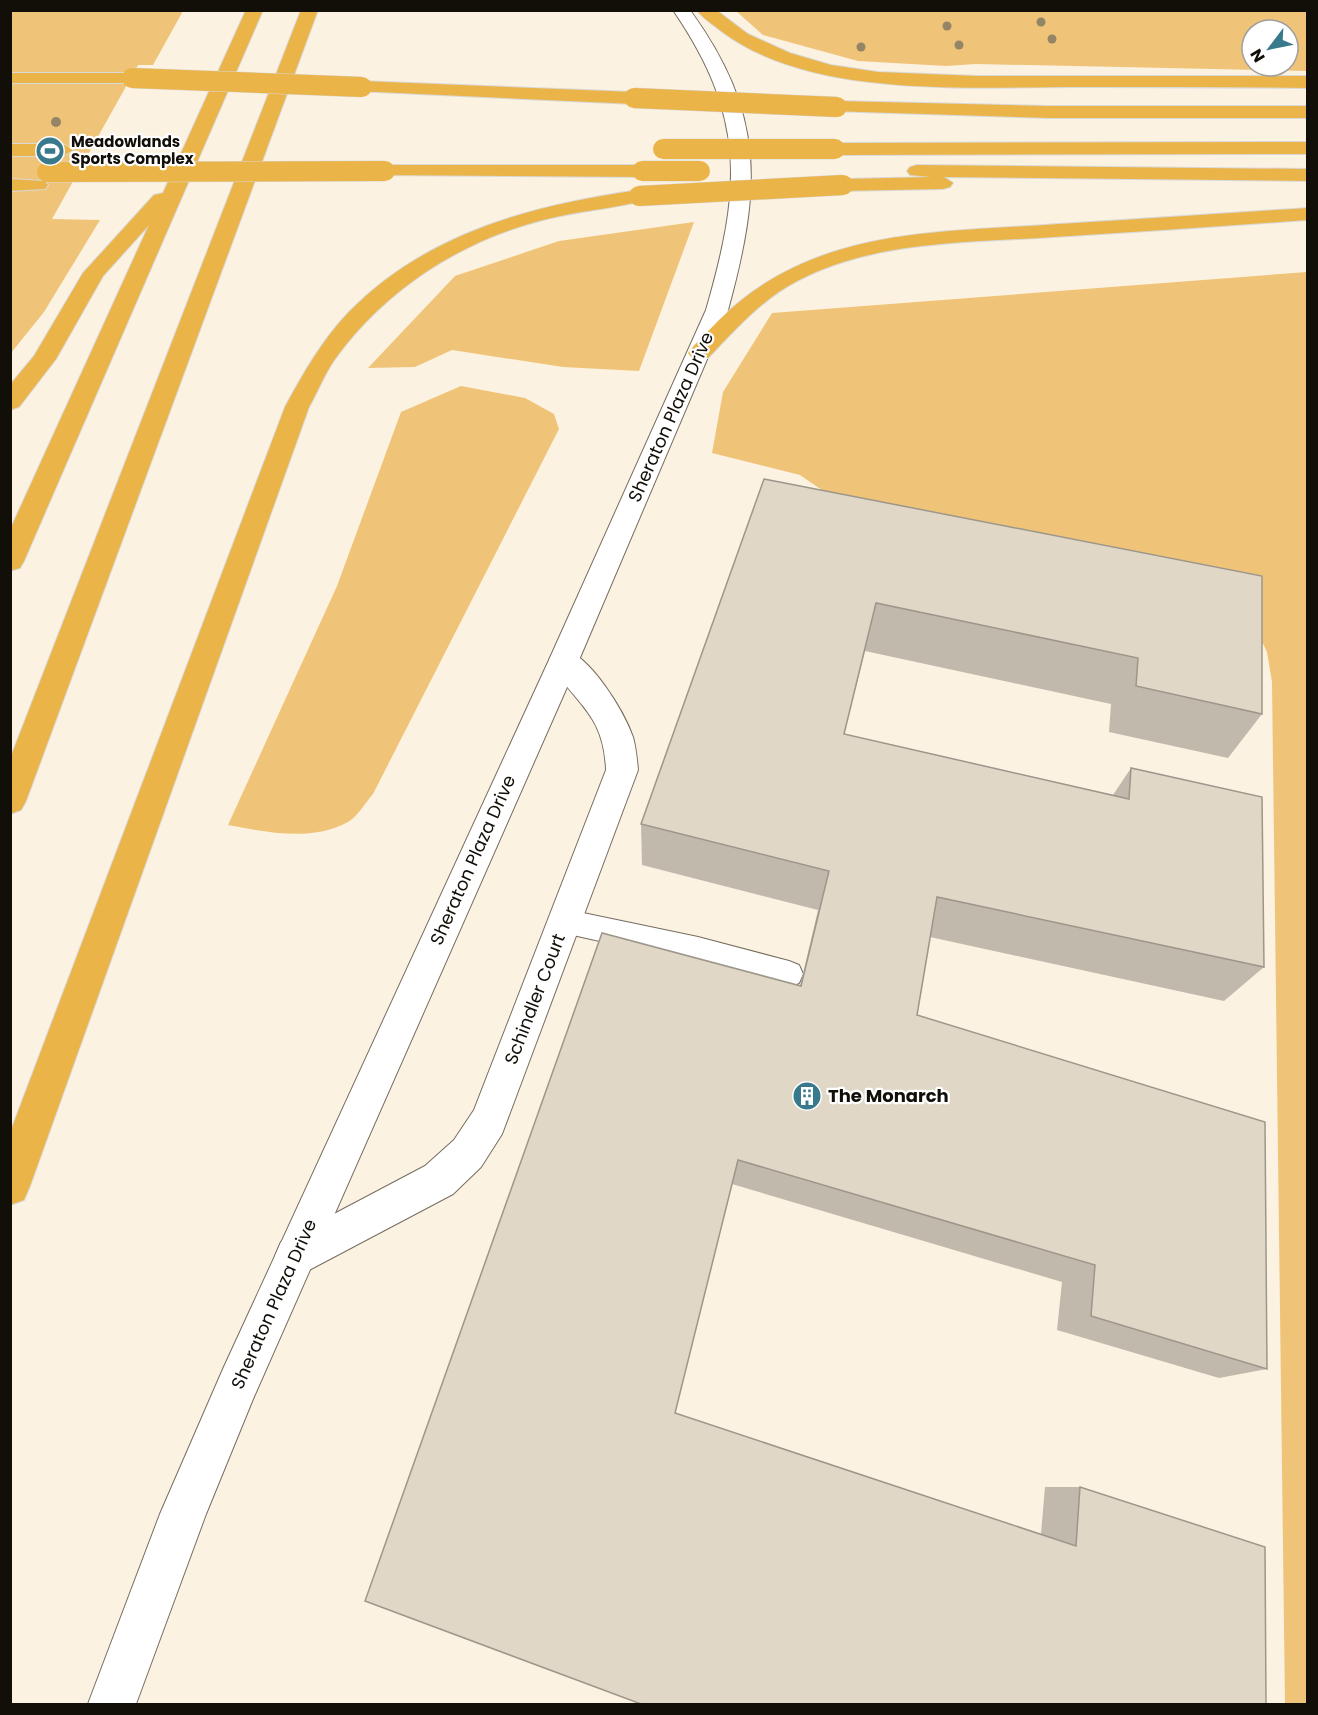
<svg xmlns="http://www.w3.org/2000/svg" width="1318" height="1715" viewBox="0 0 1318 1715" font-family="Poppins,sans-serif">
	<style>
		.green { fill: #f0c478; fill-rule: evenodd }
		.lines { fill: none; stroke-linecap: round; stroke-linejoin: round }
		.service-casing { stroke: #766d5f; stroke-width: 2 }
		.minor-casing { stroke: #766d5f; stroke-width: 2 }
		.tertiary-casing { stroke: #766d5f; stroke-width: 2 }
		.motorway-casing { stroke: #d9d9d8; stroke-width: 2 }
		.service { fill: #fff; fill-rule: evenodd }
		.minor { fill: #fff; fill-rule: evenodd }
		.tertiary { fill: #fff; fill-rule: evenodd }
		.motorway { fill: #ebb449; fill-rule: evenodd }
		.motorway-bridge-casing { stroke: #d9d9d8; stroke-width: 21; stroke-linecap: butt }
		.motorway-bridge { stroke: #ebb449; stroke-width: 20 }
		.tree { fill: #948566 }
		.wall { fill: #c1b9ab }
		.building { fill: #e0d7c7; stroke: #9d968b; stroke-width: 1.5 }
		.labels { text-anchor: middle; stroke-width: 4.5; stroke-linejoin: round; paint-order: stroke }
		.far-poi-label { font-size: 15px; font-weight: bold; fill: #120f09; stroke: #fff; text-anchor: start }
		.street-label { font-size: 18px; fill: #120f09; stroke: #fff }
		.poi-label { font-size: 18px; font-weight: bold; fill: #120f09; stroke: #fff; text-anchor: start }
	</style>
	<rect width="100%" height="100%" fill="#fbf2e2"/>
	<path class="green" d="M11,11H183L153,65H138L52,219L100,220L44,312L11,353Z
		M736,11H1307V71L976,64L946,66L858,61L763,35ZM1252,30H1288V66H1252Z
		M694,222L639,371L563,367L452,350L415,367L368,368L455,276L559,241Z
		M1307,272V1704H1285L1272,682L1267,652L1254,625L835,499L800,475L712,453L723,392L772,313Z
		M461,386L525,398L554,414L559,429L373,794C366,802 357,817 348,822C312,842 266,832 228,825L337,586L401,412Z"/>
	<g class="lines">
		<g class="service-casing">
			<path id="service" d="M564,909L698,937L789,961L799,965L803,974L799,983L789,987L698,963L564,933L554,930L550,921L554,912Z"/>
		</g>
		<g class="minor-casing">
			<path id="minor" d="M564,649C591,657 624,711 633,737C636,748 637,759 638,770L502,1134L481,1167L453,1194L309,1270L295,1276L281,1270L275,1256L281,1242L425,1166L454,1140L474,1110L606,770C604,711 573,704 549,660L554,652Z"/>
		</g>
		<g class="tertiary-casing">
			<path id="tertiary" d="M673,10H690C766,115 761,189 728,310L579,660L253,1399L206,1514L136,1704H88L160,1514L223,1369L549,660L706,310C741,189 747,118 673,10Z"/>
		</g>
		<g class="motorway-casing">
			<path id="motorway" d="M246,10H263L24,561L20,568L10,571V530L149,225L103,276L56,359L19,407L10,410V385L34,356L83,273L154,195L163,193Z
				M301,10H318L26,801L21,810L10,814V759Z
				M697,10H716L748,34L790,53L831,65L878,72L978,76H1308V88C1235,87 1162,87 1089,87C978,86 813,101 721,31C713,24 703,19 697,10Z
				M10,73H132L141,78L132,83H10Z
				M362,81L634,92L643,98L634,104L355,91L353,87L355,83Z
				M837,101L1049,106H1308V118H1049L830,111L828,107Z
				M1308,142V154L835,155L825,149L835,143Z
				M10,144H63L73,150L63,156H10Z
				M385,165H642L649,167L652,171L649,175L642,177L378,175L375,171L378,167Z
				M917,165L1308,169V181L944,177L953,183L950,187L943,189L843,191L836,189L833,185L836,181L843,179L931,177L910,175L907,171L910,167Z
				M10,179L45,181L48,185L45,189L10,191Z
				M639,190L646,192L649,196L646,200C612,209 577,211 543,220C460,241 385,290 335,359C325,373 318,391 309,407L30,1186L24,1200L10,1205V1133L285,407C303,374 322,340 349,312C426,233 533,205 639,190Z
				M1308,208V220C1223,226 1139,232 1054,237C968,243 875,240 797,281C762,299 735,330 708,358H692L688,353C697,341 709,331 719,320C813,227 936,233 1059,224C1142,219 1225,213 1308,208Z"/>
		</g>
		<use href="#service" class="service"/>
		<use href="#minor" class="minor"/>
		<use href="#tertiary" class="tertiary"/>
		<use href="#motorway" class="motorway"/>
		<g class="motorway-bridge-casing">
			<path id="motorway-bridge" d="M132,78L362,87
				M634,98L837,107
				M663,149H835
				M642,171H700
				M47,172L385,171
				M639,196L843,185"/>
		</g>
		<use href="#motorway-bridge" class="motorway-bridge"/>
	</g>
	<g class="tree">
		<circle cx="1041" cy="22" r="4.5"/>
		<circle cx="947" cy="26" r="4.5"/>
		<circle cx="1052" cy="39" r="4.5"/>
		<circle cx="959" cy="45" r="4.5"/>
		<circle cx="861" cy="47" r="4.5"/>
		<circle cx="56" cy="122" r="5"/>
	</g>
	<path class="wall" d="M764,479L1262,714L1228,758L1109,732L1111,704L865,651L844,734L1113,795L1131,768L1264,967L1224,1001L930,937L917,1015L1267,1369L1219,1378L1057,1330L1062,1282L732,1184L675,1413L1041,1534L1045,1487H1080L1265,1547L365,1601L800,986L818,910L642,865L641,824Z"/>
	<path class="building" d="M764,479L1262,576V714L1136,686L1138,658L876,603L844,734L1129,799L1131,768L1262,797L1264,967L937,897L917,1015L1265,1122L1267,1369L1091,1316L1095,1265L738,1160L675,1413L1076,1546L1080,1487L1265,1547L1266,1704H641L365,1601L602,933L801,986L829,871L641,824Z"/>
	<defs>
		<g id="stadium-disc" transform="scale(1.5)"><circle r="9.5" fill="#38798c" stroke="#fff"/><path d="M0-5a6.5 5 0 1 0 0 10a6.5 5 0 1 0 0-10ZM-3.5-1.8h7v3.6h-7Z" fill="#fff"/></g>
		<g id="building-disc" transform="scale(1.5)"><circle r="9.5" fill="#38798c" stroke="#fff"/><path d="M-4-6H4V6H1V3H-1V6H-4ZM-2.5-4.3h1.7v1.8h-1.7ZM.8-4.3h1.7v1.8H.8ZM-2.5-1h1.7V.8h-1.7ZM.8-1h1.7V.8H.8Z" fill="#fff"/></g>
	</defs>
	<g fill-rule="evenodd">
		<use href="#stadium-disc" x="50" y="151"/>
		<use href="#building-disc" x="807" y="1096"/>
	</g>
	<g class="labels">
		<g class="far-poi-label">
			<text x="71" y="147">Meadowlands<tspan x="71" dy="17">Sports Complex</tspan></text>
		</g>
		<g class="street-label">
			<text transform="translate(671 417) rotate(-66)" y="6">Sheraton Plaza Drive</text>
			<text transform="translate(473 860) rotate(-66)" y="6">Sheraton Plaza Drive</text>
			<text transform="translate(535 999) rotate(-69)" y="6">Schindler Court</text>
			<text transform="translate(274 1304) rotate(-66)" y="6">Sheraton Plaza Drive</text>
		</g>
		<g class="poi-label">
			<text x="828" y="1102">The Monarch</text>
		</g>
	</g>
	<rect width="1318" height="1715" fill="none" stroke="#120f09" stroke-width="24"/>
	<g transform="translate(1270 48) rotate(238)"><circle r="28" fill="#ffffff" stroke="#a09f9d" stroke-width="1.5"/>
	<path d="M0-4.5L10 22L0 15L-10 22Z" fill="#38798c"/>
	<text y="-9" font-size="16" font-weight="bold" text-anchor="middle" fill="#120f09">N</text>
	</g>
</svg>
